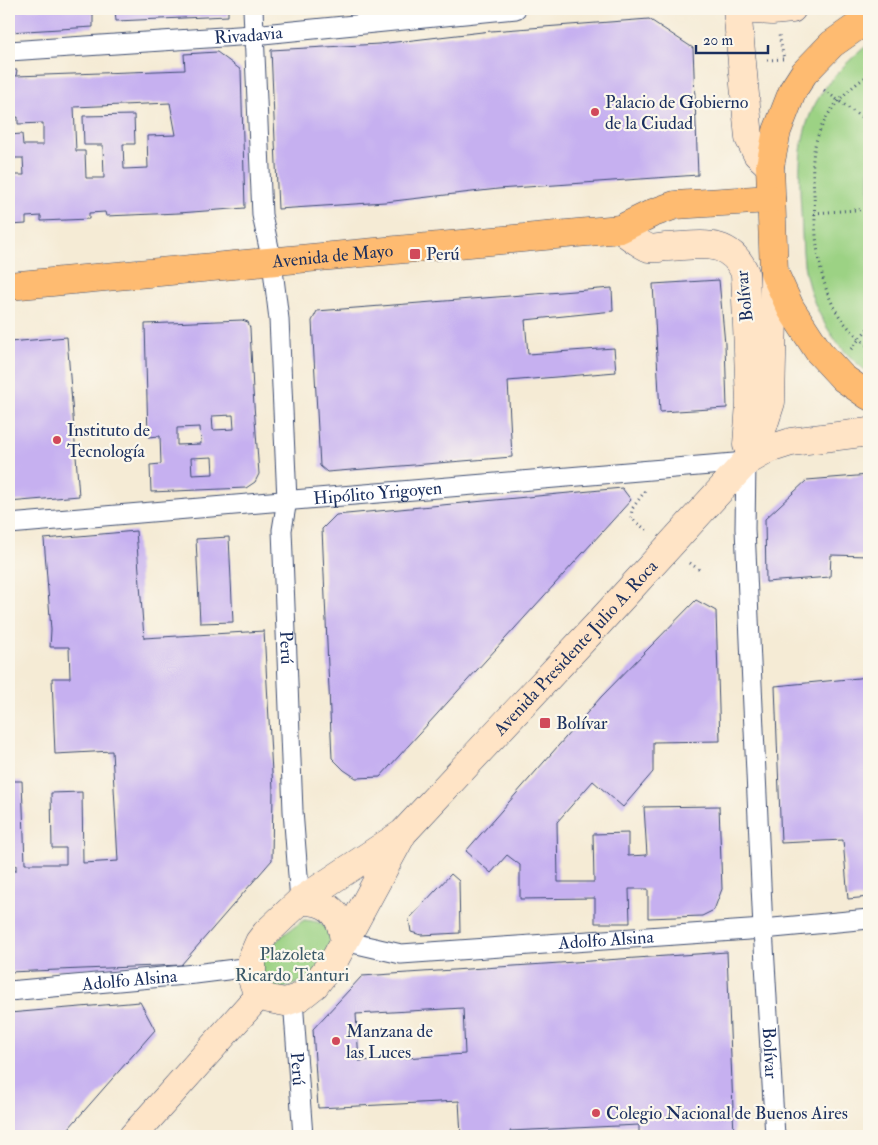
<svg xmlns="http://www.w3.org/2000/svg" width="878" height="1145" viewBox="0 0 878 1145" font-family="'IM FELL Double Pica',serif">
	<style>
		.park { fill: #9cd284; stroke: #5c8071 }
		.building { fill: #c6b0f0; fill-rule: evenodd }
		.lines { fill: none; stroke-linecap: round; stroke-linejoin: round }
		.street-casing { stroke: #3c4b70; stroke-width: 21 }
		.secondary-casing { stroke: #3c4b70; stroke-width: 29 }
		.primary-casing { stroke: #3c4b70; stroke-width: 29 }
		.path { stroke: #3c4b70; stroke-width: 3; stroke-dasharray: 1 4; stroke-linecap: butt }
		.street { stroke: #fff; stroke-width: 19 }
		.secondary { stroke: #ffe4c6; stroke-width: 28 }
		.primary { stroke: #febb71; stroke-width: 28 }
		.poi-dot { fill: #d1495b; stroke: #fbf7ec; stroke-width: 2 }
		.labels { text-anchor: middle; stroke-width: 4.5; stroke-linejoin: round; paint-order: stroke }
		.street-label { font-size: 18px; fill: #1b2f5e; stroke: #fbf7ec }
		.poi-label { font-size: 18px; fill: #1b2f5e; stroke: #fbf7ec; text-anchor: start }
		.park-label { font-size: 18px; fill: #3b5868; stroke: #fbf7ec }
	</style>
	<rect width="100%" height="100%" fill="#fbf7ec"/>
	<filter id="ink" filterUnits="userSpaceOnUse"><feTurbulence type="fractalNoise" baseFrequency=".02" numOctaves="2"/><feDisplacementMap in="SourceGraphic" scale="10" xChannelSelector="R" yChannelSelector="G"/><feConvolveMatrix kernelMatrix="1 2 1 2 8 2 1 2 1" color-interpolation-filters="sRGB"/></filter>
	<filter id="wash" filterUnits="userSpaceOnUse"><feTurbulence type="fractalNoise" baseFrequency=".0096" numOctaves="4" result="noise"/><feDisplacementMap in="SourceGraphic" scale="20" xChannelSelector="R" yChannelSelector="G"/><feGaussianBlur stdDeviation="1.12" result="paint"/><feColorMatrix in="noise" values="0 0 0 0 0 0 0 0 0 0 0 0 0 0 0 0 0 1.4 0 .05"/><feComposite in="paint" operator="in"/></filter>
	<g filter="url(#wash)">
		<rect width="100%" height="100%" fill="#f5ebd5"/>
		<path class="park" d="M869,44V373C834,348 810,307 804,264C802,247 802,229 801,211C799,174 797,141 814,106C827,81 847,61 869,44Z
			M304,920C322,922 324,923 333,938L319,975L272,993L260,967L265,952L283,935Z"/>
		<g id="blocks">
			<path class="building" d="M9,9H93V27L9,32Z
				M115,9H228V16L116,21Z
				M649,19L693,48L698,175L498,189L385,202L278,209L271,50L379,44L491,31Z
				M217,52L241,70L245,208L179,213L106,216L105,212L89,213V219L41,221V216L26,217V224L9,225V175H24L23,158H9V135L22,134L23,145H43V123L18,124V117L9,118V70H17L16,76L185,70L184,54ZM170,103L176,135L147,136L148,168L124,169L123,144H135L134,115L83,116L84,145H103L104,178H86L85,151H76L74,107Z
				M719,280L725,344L727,408L660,412L653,284Z
				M612,288L613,311L525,320L528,354L614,348L616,372L508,381L512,457L327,472L320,466L312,321L317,311Z
				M242,320L248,322L250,328L253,391L259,474L255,482L246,488L151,492L150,465L161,464L160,436L148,437L145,324ZM233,415L234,429L213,430L212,416ZM200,427L201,444L177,445V428ZM212,457L213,474L192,475L191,458Z
				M67,337L79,496L9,502V342Z
				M869,475V556L831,555L830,577L766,582L765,519L807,480Z
				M622,488L631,500L380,777L356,778L344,770L332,758L322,529L336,515Z
				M136,531L144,638L264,631L273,790L272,860L181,965L9,972V871H16V865H9V781H22L25,864H66V848H52L51,793L82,792L83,863L118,861L112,751L55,754L52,678H70L69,647H50L51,630L44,539Z
				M229,537L233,622L200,623L196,539Z
				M696,600L716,611L720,741L653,742V772L623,807L593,781L557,822L558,882H594L593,834L628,833V856L647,855L644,807L719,806L722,889L714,910L702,916L648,918V889H629L630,923H595V898L520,899V865L507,855L491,873L466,851L601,697Z
				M869,677V897L848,899L843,840L781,843L775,686Z
				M451,874L459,881L460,933L421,935L411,932L409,919Z
				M727,952L734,1136H639V1125L510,1131L511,1136H461L459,1101L318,1108L313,1029L362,976ZM463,1008L465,1054L359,1061L356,1014Z
				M140,1002L155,1030L62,1136H9V1013Z"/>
		</g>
	</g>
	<g filter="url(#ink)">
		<use href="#blocks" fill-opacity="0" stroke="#3c4b70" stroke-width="1"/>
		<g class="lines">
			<g class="street-casing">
				<g id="street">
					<path id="s1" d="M253,9L262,215L272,262L279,319L287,500L282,530L293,811L300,901"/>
					<path id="s2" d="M9,51L253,35L516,9"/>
					<path id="s3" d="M9,524L746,462L745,529L763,929L775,1136"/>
					<path id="s4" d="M344,941L401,954L763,929L869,919"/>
					<path id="s5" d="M9,991L195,974L251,967"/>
					<path id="s6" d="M293,1000L303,1136"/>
				</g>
			</g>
			<g class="secondary-casing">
				<g id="secondary">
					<path d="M737,9L749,138L757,154L770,166"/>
					<path d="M737,9L772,11L792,9"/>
					<path d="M620,229C627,234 642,246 649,248C654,249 660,248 665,247C699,246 729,236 745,273L750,403L747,445"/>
					<path d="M746,462L769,449L791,442L869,432"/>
					<path id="s7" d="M403,833L336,957L315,985L300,997L285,1002L269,999L260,994L255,987L252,979V958L259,942L266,933L300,901L403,833L598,624L746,462L763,427L771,402L774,272"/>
					<path d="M300,901C329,900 341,913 344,941"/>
					<path d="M133,1136L260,994"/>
				</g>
			</g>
			<g class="primary-casing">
				<g id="primary">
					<path d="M869,18L832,44L804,73L793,90L777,131L770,166L774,272L791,309L819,352L843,378L869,396"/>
					<path id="s8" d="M9,286L620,229L653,213L675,205L771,199"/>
				</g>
			</g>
			<path class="path" d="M767,60L784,59L779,35
				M869,75C844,91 824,113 816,142C811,159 813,175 814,192C815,231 816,279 838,314C846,327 858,337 869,347
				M824,90L869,123
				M814,213L869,209
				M851,349L869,327
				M645,491L632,509L631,518L649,532
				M690,563L701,571"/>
			<use href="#street" class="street"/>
			<use href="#secondary" class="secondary"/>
			<use href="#primary" class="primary"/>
		</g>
	</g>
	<g class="poi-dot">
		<circle cx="595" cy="112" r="5"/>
		<rect x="409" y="248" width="12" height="12" rx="2.5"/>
		<circle cx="57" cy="440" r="5"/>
		<rect x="539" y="717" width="12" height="12" rx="2.5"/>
		<circle cx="336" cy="1041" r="5"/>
		<circle cx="596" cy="1113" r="5"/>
	</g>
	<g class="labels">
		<g class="street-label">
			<text dy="6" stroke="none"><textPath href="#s2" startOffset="240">Rivadavia</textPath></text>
			<text dy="6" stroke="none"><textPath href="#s8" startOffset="325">Avenida de Mayo</textPath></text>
			<text transform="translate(744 296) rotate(-96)" y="6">Bolívar</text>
			<text dy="6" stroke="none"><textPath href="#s3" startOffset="370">Hipólito Yrigoyen</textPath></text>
			<text dy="6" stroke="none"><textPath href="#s1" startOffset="641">Perú</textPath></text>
			<text dy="6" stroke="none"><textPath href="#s7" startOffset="728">Avenida Presidente Julio A. Roca</textPath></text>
			<text dy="6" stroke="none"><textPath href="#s4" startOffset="264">Adolfo Alsina</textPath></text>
			<text dy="6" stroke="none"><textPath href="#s5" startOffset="121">Adolfo Alsina</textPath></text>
			<text dy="6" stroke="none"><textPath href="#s3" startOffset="1331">Bolívar</textPath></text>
			<text dy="6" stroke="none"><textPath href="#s6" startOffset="69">Perú</textPath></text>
		</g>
		<g class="poi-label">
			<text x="605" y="108">Palacio de Gobierno<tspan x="605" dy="21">de la Ciudad</tspan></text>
			<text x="426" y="260">Perú</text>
			<text x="67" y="436">Instituto de<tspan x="67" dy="21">Tecnología</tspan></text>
			<text x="556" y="729">Bolívar</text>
			<text x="346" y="1037">Manzana de<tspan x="346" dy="21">las Luces</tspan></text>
			<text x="606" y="1119">Colegio Nacional de Buenos Aires</text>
		</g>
		<g class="park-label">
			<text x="292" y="960">Plazoleta<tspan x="292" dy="21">Ricardo Tanturi</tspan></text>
		</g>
	</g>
	<rect width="878" height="1145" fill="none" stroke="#fbf7ec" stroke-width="30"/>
	<path d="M696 45v8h72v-8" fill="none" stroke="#1b2f5e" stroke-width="2.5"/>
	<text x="703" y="45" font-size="15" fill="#1b2f5e" stroke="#fbf7ec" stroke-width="4" paint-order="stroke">20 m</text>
</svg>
